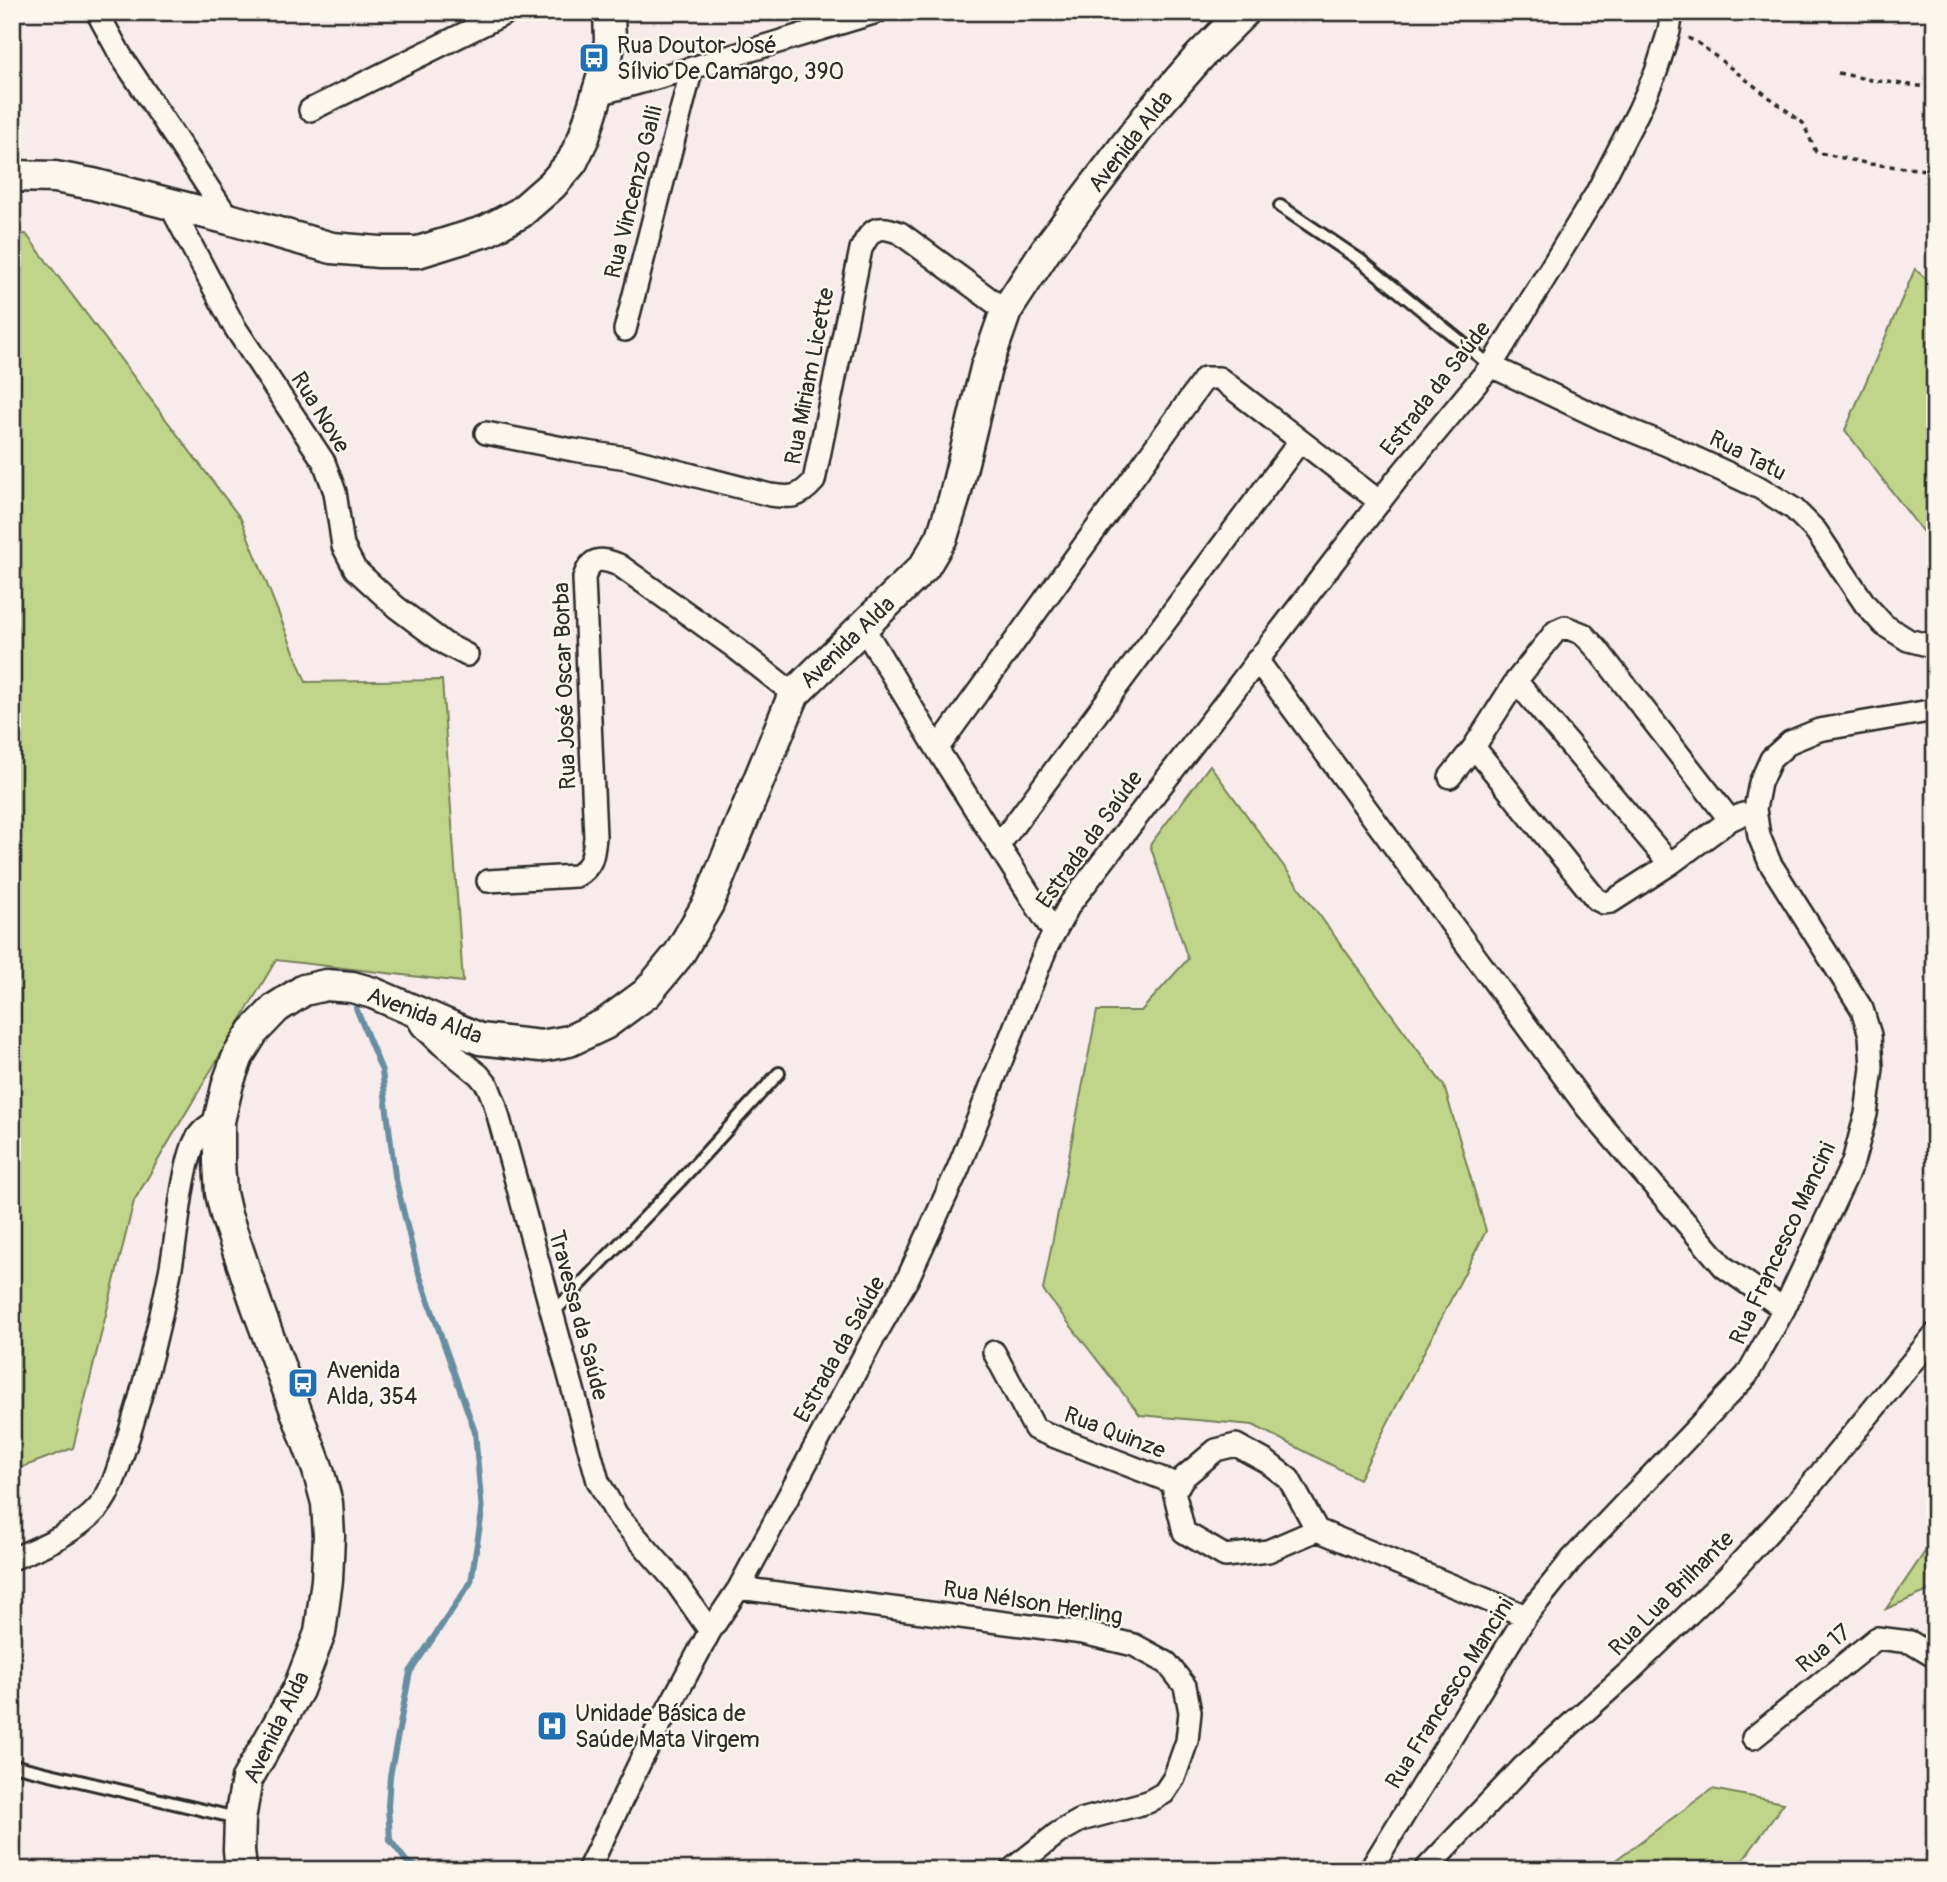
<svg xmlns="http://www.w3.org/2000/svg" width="1947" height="1882" viewBox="0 0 1947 1882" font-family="Pangolin,sans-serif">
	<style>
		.green { fill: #c1d58a; stroke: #76805a; stroke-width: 2 }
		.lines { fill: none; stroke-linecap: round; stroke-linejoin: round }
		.stream { stroke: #678ea2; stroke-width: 6 }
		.lane-casing { stroke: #2b2b2b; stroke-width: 16 }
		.street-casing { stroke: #2b2b2b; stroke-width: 26 }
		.secondary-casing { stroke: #2b2b2b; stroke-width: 35 }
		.path { stroke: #2b2b2b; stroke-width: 3.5; stroke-dasharray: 5 5; stroke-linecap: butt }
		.lane { stroke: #fbf7ec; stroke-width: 10 }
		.street { stroke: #fbf7ec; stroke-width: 21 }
		.secondary { stroke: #fbf7ec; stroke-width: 30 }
		.labels { text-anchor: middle; stroke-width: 5; stroke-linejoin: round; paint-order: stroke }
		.poi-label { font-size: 23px; fill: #2b2b2b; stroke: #fbf7ec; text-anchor: start }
		.street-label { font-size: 23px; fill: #2b2b2b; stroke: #fbf7ec }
	</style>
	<rect width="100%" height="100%" fill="#f7eceb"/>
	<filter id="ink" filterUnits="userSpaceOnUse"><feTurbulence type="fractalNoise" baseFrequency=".0143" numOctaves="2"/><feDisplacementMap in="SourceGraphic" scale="14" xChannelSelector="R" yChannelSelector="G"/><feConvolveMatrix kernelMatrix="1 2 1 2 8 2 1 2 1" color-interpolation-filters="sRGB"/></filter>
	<g filter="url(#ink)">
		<path class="green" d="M26,234L241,519L306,682L442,680L463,982L276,960L134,1201L73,1448L12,1471V235Z
			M1915,269L1935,287V548L1845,430Z
			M1210,765L1444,1086L1486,1231L1359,1479L1253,1425L1140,1415L1043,1290L1097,1011H1141L1188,959L1150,845Z
			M1935,1537V1588L1886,1609Z
			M1712,1789L1784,1803L1736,1870H1602Z"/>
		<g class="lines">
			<path class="stream" d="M356,1008L382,1071L395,1176L417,1268L475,1432L482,1512L471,1582L410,1672L390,1776L388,1806L390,1840L407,1862L425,1870"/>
			<g class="lane-casing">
				<path id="lane" d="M1280,206L1360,260L1491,366
					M552,1314L679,1182L779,1073
					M12,1765L237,1818"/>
			</g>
			<g class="street-casing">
				<path id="street" d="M97,12L121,56L229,219
					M599,94L692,68L877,12
					M310,110L508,12
					M170,205L234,326L324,462L335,492L343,546L355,569L396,607L444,643L467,655
					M625,330L692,68
					M1491,366L1605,420L1667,445L1760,488L1794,509L1816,531L1865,604L1884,625L1908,640L1935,647
					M486,433L573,450L627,458L770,495C792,498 799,498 814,481L861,249C871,228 878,224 900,233L1006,311
					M863,627L937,749L1054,933
					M1257,660L1587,1108L1724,1267L1784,1309
					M1516,681L1670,864
					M1474,747L1596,899L1604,903L1611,902L1670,864L1730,820L1743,814
					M937,749L1205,378H1219L1380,502
					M1450,777L1474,747L1516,681L1556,631L1565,627L1583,634L1597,649L1730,820
					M999,845L1300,441
					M488,881L576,876C593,866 593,856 595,837L584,578C591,556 601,558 619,565L734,647L794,694
					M413,1011L422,1026L441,1044L479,1075L488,1086L495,1104L598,1481L617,1515L675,1581L710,1631
					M994,1352L1035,1429L1179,1485
					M1317,1530L1268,1551L1225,1556L1184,1532L1174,1491L1184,1477L1216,1450L1236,1445L1267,1462L1289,1479L1317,1530L1526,1616
					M12,1559C43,1546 77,1532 99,1507C114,1488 120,1461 128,1438C145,1384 159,1328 170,1272C178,1233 180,1183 193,1146C198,1134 206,1125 219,1121
					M739,1588L1083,1633L1134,1645L1167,1663L1185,1686L1190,1712L1187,1741L1174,1778L1164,1793L1148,1802L1081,1820L1058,1833L1011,1870
					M1753,1738L1877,1638L1910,1642L1935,1657
					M588,1870L641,1760L710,1631L739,1588L873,1339L908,1278L958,1169L1047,946L1070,904L1398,478L1491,366L1596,194L1638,112L1656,72L1669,31L1672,12
					M1370,1870L1526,1616L1572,1559L1747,1375L1784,1309L1853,1162L1866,1114L1872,1068L1870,1035L1862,1009L1770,863L1759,836L1755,809L1760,783L1771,759L1790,742L1819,730L1935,710
					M1425,1870L1523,1767L1629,1672L1729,1575L1802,1496L1935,1334"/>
			</g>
			<g class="secondary-casing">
				<path id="secondary" d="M12,176L55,177L93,184L229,219L332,248L379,252H418L486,231L520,213L552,185L572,162L584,137L604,72L610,41L609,12
					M241,1870L239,1850L240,1819L247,1779L298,1690L320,1633L327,1580L329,1536L327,1503L318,1470L257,1306L226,1215L221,1193L219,1162V1121L228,1083L238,1056L253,1032L276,1008L304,990L326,985L352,987L373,993L480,1039L541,1046L569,1041L605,1024L647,993L679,954L708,904L794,694L924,567L942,537L954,499L986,368L1006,311L1046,250L1151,112L1199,57L1244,12"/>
			</g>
			<path class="path" d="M1926,12L1935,14
				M1688,38L1698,43L1803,123L1816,152L1870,164L1935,171
				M1838,73L1871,80L1935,88"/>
			<use href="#lane" class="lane"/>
			<use href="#street" class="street"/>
			<use href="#secondary" class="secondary"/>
		</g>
	</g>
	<defs>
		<g id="bus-square" transform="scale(1.575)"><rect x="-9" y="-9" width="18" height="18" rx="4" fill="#1f6fb2" stroke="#fbf7ec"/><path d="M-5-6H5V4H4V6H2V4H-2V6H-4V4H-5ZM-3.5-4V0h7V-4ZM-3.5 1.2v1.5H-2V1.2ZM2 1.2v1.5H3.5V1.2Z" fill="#fff"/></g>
		<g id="hospital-square" transform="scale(1.575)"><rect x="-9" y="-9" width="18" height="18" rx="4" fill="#1f6fb2" stroke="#fbf7ec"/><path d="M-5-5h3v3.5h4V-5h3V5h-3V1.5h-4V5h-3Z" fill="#fff"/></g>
	</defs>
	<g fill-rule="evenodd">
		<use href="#bus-square" x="594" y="58"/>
		<use href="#bus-square" x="303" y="1383"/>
		<use href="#hospital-square" x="552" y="1726"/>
	</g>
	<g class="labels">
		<g class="poi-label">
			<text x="617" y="53">Rua Doutor José<tspan x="617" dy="26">Sílvio De Camargo, 390</tspan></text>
			<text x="326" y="1378">Avenida<tspan x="326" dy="26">Alda, 354</tspan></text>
			<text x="575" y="1721">Unidade Básica de<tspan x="575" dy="26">Saúde Mata Virgem</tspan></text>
		</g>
		<g class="street-label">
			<text transform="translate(1130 141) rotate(-52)" y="8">Avenida Alda</text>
			<text transform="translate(633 192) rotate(-76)" y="8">Rua Vincenzo Galli</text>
			<text transform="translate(809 376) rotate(-79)" y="8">Rua Miriam Licette</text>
			<text transform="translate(1435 388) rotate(-52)" y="8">Estrada da Saúde</text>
			<text transform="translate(321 412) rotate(58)" y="8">Rua Nove</text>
			<text transform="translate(1748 455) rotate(27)" y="8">Rua Tatu</text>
			<text transform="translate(847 642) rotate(-44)" y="8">Avenida Alda</text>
			<text transform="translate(564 686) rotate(-92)" y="8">Rua José Oscar Borba</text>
			<text transform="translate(1089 839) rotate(-54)" y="8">Estrada da Saúde</text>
			<text transform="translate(425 1015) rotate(21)" y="8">Avenida Alda</text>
			<text transform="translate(1782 1243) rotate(-65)" y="8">Rua Francesco Mancini</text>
			<text transform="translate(579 1315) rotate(75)" y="8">Travessa da Saúde</text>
			<text transform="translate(839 1349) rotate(-61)" y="8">Estrada da Saúde</text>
			<text transform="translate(1115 1432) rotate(21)" y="8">Rua Quinze</text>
			<text transform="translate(1671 1593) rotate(-45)" y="8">Rua Lua Brilhante</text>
			<text transform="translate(1033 1602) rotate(9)" y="8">Rua Nélson Herling</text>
			<text transform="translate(1823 1648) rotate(-39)" y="8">Rua 17</text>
			<text transform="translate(1449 1693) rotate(-58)" y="8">Rua Francesco Mancini</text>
			<text transform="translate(276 1727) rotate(-64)" y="8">Avenida Alda</text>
		</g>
	</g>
	<rect width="1947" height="1882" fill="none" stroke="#fbf7ec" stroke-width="42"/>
	<rect x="21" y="21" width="1905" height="1840" fill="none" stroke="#2b2b2b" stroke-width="2.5" filter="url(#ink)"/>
</svg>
